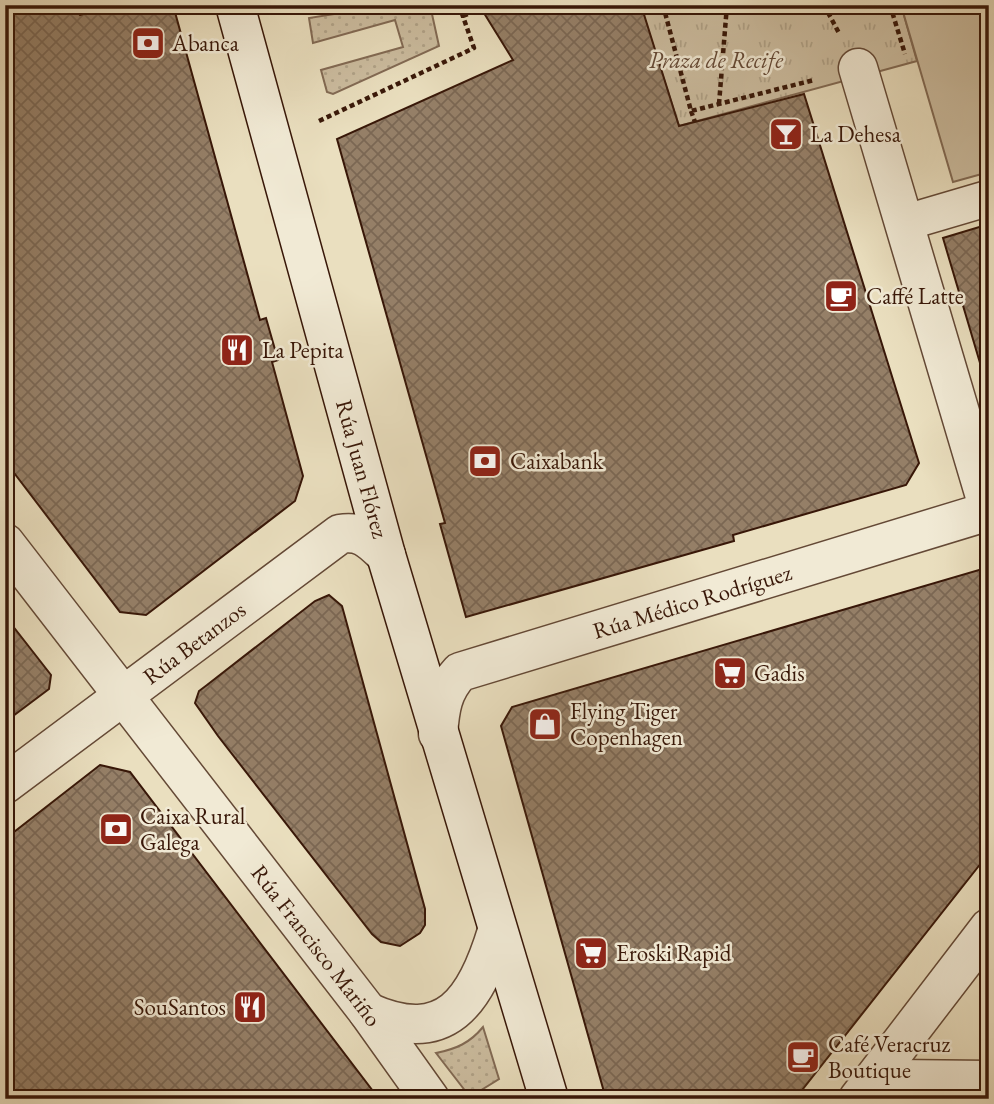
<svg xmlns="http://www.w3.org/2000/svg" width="994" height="1104" viewBox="0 0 994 1104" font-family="'EB Garamond',serif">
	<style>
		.grass { fill: url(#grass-dots); stroke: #826a54; stroke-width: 2 }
		.park { fill: url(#park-tufts); stroke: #826a54; stroke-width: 2 }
		.pitch { fill: #ccbda0; stroke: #826a54; stroke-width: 2 }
		.building { fill: url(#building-cross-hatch); stroke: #381708; stroke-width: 2 }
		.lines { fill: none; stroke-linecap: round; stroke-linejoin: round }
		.pedestrian-casing { stroke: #644936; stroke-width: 38 }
		.minor-casing { stroke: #644936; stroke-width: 41 }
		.tertiary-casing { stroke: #644936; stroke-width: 41 }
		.secondary-casing { stroke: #381708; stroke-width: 41 }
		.path { stroke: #381708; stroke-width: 4.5; stroke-dasharray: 5 3.5; stroke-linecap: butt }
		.pedestrian { stroke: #f1ead5; stroke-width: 35 }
		.minor { stroke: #f1ead5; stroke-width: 38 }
		.tertiary { stroke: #f1ead5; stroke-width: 38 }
		.secondary { stroke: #f1ead5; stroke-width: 38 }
		.labels { text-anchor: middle; stroke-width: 5; stroke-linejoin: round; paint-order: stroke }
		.poi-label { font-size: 23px; fill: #381708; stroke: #f1ead5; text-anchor: start }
		.park-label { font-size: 23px; font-style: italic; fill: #644936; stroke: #f1ead5 }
		.street-label { font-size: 23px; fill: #381708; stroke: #f1ead5 }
	</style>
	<defs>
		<pattern id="grass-dots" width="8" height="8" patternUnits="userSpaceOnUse" patternTransform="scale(1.75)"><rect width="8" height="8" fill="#ccbda0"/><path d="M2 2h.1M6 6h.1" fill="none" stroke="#b0a288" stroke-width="1.8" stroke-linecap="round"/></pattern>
		<pattern id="park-tufts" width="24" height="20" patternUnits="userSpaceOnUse" patternTransform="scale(1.75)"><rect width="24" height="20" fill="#ccbda0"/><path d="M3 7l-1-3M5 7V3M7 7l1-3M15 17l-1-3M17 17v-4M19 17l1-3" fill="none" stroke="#b0a288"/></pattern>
		<pattern id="building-cross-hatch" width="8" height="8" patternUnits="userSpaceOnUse" patternTransform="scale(1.75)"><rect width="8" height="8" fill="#957f67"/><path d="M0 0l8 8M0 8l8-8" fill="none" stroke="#7b6753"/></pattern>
	</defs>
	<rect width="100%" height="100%" fill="#eadfbf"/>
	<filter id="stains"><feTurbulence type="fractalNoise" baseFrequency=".00286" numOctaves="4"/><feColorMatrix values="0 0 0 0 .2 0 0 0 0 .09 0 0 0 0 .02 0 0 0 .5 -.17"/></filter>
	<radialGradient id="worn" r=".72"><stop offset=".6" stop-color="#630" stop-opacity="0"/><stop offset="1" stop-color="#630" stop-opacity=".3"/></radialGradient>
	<path class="grass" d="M391,5H430L439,46L333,94L327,92L321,70L403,47L395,20L313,43L309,18Z
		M483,1027L499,1079L470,1097L436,1053C456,1049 470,1043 483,1027Z"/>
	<path class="park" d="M645,5H901L917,61L679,126L644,17Z"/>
	<path class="pitch" d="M901,5H989V172L953,182Z"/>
	<path class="building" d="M5,5H72L80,15L111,5H173L260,320L266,318L278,360L272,362L303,476L295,501L146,615L120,612L5,461Z
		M479,5H641L679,126L804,94L919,463L906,485L733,535L734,541L466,617L440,524L445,523L433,480L337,139L513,60Z
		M989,224V362L980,363L943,238Z
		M989,567V853L795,1099H606L501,726L512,707Z
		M329,595L342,606L425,909V925L420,933L400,946L381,942L372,934L218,736L195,703L199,691L207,685L315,601Z
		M5,616L51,675L49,689L5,722Z
		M100,765L130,772L379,1099H5V839Z"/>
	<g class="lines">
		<g class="pedestrian-casing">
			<path id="pedestrian" d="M904,223L989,198"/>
		</g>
		<g class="minor-casing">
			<g id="minor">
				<path d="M858,68L989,510"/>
				<path id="s1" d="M5,543L368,1012L430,1099"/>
				<path id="s2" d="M5,784L340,534C362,530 371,541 386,555"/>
				<path d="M368,1012C446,1047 476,1001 497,931"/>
				<path d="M870,1084L896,1079L989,1080"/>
			</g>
		</g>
		<g class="tertiary-casing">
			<g id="tertiary">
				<path id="s3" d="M438,734C440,709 442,691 460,672L989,511"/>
				<path d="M858,1099L989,928"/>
			</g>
		</g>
		<g class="secondary-casing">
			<g id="secondary">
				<path id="s4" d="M235,5L386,555L549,1099"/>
			</g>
		</g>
		<path class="path" d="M663,5L691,111L814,80
			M824,5L840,35
			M890,5L905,54
			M463,16L481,9
			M719,104L727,5
			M691,111L695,122
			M319,121L474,48L459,5"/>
		<use href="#pedestrian" class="pedestrian"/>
		<use href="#minor" class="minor"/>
		<use href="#tertiary" class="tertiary"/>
		<use href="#secondary" class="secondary"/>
	</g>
	<defs>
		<g id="bank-square" transform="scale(1.75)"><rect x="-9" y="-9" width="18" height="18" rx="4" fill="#8f2418" stroke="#f1ead5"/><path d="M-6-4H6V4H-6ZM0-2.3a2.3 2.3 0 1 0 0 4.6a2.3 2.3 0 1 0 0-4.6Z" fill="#fff"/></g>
		<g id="bar-square" transform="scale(1.75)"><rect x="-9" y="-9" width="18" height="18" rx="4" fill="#8f2418" stroke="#f1ead5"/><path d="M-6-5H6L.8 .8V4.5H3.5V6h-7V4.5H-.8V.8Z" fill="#fff"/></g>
		<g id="cafe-square" transform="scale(1.75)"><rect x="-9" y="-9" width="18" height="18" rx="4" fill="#8f2418" stroke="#f1ead5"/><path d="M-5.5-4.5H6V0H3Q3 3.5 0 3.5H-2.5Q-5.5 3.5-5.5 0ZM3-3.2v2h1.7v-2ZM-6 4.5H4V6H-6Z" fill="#fff"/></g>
		<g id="restaurant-square" transform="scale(1.75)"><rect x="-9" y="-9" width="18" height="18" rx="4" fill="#8f2418" stroke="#f1ead5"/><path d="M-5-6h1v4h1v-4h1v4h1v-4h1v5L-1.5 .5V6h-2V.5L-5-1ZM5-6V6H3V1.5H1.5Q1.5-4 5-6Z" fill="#fff"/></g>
		<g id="supermarket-square" transform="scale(1.75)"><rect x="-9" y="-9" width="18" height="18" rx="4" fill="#8f2418" stroke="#f1ead5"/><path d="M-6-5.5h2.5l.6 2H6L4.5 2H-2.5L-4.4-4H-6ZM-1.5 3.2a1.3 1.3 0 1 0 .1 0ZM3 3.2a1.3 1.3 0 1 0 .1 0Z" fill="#fff"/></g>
		<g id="shop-square" transform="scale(1.75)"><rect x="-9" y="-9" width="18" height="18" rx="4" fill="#8f2418" stroke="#f1ead5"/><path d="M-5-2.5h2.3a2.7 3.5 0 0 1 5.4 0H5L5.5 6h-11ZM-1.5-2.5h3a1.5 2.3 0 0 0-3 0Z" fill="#fff"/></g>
	</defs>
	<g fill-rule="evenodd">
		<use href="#bank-square" x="148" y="43"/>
		<use href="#bar-square" x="786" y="134"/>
		<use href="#cafe-square" x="841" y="296"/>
		<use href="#restaurant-square" x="237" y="350"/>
		<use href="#bank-square" x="485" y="461"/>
		<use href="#supermarket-square" x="730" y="673"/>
		<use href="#shop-square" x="545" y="724"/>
		<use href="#bank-square" x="116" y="829"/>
		<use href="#supermarket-square" x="591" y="953"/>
		<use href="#restaurant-square" x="250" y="1007"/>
		<use href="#cafe-square" x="803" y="1057"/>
	</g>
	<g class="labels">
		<g class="poi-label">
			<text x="172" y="51">Abanca</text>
			<text x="810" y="142">La Dehesa</text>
			<text x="866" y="304">Caffé Latte</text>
			<text x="262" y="358">La Pepita</text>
			<text x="510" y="469">Caixabank</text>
			<text x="754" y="681">Gadis</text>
			<text x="570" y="719">Flying Tiger<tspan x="570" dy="26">Copenhagen</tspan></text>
			<text x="140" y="824">Caixa Rural<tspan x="140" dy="26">Galega</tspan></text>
			<text x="616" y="961">Eroski Rapid</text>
			<text x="226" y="1015" text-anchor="end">SouSantos</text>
			<text x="828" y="1052">Café Veracruz<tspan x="828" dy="26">Boutique</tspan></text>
		</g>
		<g class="park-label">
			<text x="716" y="68">Praza de Recife</text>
		</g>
		<g class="street-label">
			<text dy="8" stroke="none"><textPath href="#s4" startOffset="481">Rúa Juan Flórez</textPath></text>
			<text dy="8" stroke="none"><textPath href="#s3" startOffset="310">Rúa Médico Rodríguez</textPath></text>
			<text dy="8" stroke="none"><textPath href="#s2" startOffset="236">Rúa Betanzos</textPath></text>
			<text dy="8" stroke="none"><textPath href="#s1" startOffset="509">Rúa Francisco Mariño</textPath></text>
		</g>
	</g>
	<rect width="994" height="1104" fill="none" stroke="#eadfbf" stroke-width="28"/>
	<rect x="7" y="7" width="980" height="1090" fill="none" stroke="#381708" stroke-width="3.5"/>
	<rect x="14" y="14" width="966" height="1076" fill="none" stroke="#381708" stroke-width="2"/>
	<rect width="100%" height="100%" filter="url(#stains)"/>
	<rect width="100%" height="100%" fill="url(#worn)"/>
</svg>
